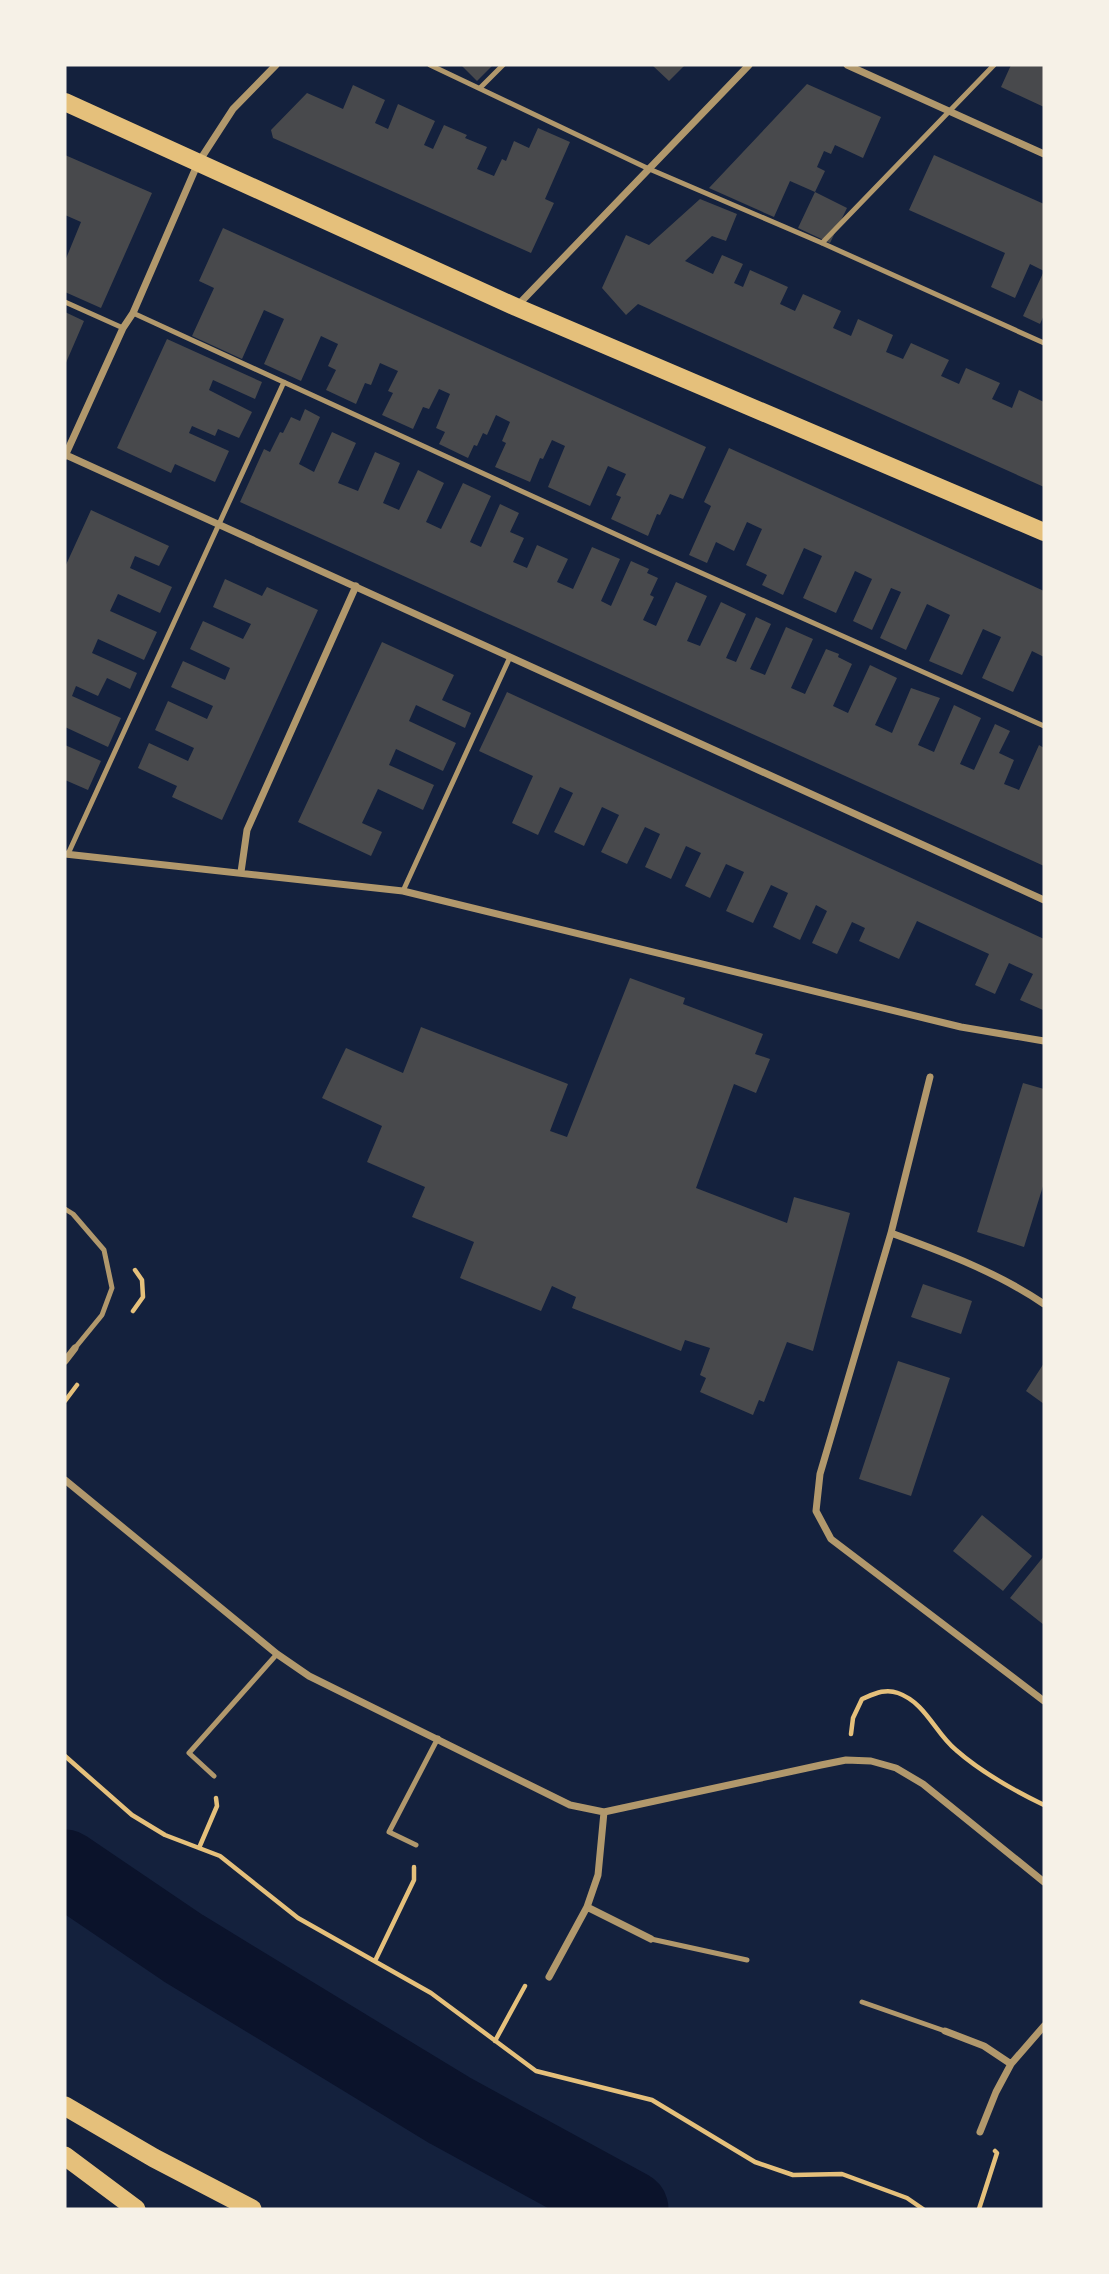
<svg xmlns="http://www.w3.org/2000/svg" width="1109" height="2274" viewBox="0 0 1109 2274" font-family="'Space Grotesk',sans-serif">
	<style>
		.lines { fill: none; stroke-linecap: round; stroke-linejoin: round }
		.river { stroke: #0b132b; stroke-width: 77 }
		.building { fill: #48494c }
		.path { stroke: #e5c07b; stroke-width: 4.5 }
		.service { stroke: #b1986c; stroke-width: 5 }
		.minor { stroke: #b1986c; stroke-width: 7 }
		.primary { stroke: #e5c07b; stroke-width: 18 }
		.trunk { stroke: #e5c07b; stroke-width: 19 }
	</style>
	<rect width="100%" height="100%" fill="#14213d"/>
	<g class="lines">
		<path class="river" d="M65,1868L183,1948L449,2110L630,2209"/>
	</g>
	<path class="building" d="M461,65H493L477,81Z
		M652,65H685L669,81Z
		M1011,65H1044V107L1001,87Z
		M807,84L881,117L863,158L835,145L831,154L824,151L817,167L825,171L815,192L790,181L774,217L709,188Z
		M353,85L385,100L375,123L388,129L398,104L435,121L424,145L433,149L444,125L467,135L465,138L487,147L477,169L494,176L502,159L506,161L514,141L529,148L538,128L570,142L545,199L554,203L531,253L273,138L271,130L307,93L343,109Z
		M65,155L152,193L101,308L65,292V261L81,222L65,215Z
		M934,155L1044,204V315L1040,324L1023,316L1044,271L1030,264L1015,298L991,287L1005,253L909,210Z
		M815,192L847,208L830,243L798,228Z
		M700,199L737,214L726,241L712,236L685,261L713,274L722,255L743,264L734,283L743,287L750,270L788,287L780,304L795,311L803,294L841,311L833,328L851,336L858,319L893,335L886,352L903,359L911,343L949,360L941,376L959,384L966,368L1000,383L992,399L1012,408L1019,390L1044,402V487L638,304L626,315L602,288L626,235L649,245Z
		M223,228L706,447L683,499L670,494L660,515L657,514L648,536L611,519L621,497L616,495L626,474L608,466L590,506L548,487L565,446L552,440L543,459L540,458L530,482L495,467L506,443L502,441L510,422L496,415L487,435L483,433L477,446L474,445L468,458L439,444L445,432L436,428L450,394L439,389L429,409L423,407L413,429L382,415L393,393L388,391L398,371L380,363L371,385L365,383L356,404L326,390L336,370L328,366L338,344L321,336L301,381L264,364L284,319L264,310L242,359L192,336L214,288L199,281Z
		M65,312L84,321L65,365Z
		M167,339L262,382L255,399L213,380L209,390L252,412L239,438L218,429L215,436L192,426L189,433L229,451L215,482L175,464L171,473L117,448Z
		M305,409L320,417L299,464L314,472L332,432L356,443L338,483L358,491L375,452L400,463L383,503L399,510L418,470L444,483L426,522L441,529L463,483L491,496L470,542L481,547L500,504L519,513L510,532L524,538L513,562L527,568L537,545L568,559L557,582L573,589L592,547L620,559L601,601L611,606L631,561L649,569L647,573L658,578L650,595L654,597L643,620L656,626L676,582L707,596L687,641L700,646L721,602L746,614L726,658L736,662L756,617L771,624L750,669L765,675L786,627L813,639L791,688L805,694L826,649L839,654L838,657L852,664L833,706L848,713L870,665L897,678L875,725L892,733L911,688L940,698L918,745L934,752L954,705L981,718L960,764L974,770L995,724L1010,731L999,753L1014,760L1004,784L1019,790L1039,745L1044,748V866L240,502L264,449L270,452L280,432L283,433L291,417L300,421Z
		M729,448L1044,591V657L1032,651L1013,692L982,678L1001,637L983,629L962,675L929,661L950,615L927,604L906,650L880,638L901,592L891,588L872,630L853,621L872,579L855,571L836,613L803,598L822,556L804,548L783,595L762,585L767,575L746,565L762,529L747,522L734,551L716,542L707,563L689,555L711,506L704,502Z
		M91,510L169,546L159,566L135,556L130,568L172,587L160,613L118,594L110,611L157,632L144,660L98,639L92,653L137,673L130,689L107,678L98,696L76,686L72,696L121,718L108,747L65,727V567Z
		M225,579L262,596L267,587L318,610L222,820L172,797L177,786L138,768L149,743L188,761L194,748L155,730L168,701L207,719L213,706L171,687L183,661L225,680L230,668L190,649L203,621L243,639L251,624L213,607Z
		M382,642L454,675L442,700L471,713L465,728L416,705L409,721L456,743L443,771L396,749L389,765L434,785L423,810L378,789L362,823L382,832L371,856L298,822Z
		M507,692L1044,939L1043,1010L1020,1000L1033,974L1009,963L995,994L975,985L989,954L917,921L899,959L859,941L865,928L852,922L837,954L812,943L827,911L816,905L800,940L773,927L788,893L771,885L753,923L726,911L744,872L726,864L710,898L685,886L701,853L686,846L671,879L645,867L660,834L645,827L627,864L601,852L619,815L602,807L584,846L554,832L573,793L560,787L538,835L512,823L533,776L479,751Z
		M65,745L101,761L88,790L65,780Z
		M630,978L685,998L683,1004L763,1034L755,1054L770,1059L756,1093L734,1084L696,1188L787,1223L794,1197L850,1213L813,1351L787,1342L764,1402L759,1400L753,1415L700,1392L706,1378L700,1375L710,1348L685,1340L681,1351L572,1308L576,1297L552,1286L541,1311L460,1278L474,1242L412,1217L425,1187L367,1162L382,1126L322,1098L346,1048L403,1073L421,1027L568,1084L550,1131L567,1137Z
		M1023,1083L1044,1089V1183L1024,1247L977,1232Z
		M923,1284L972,1301L961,1334L911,1317Z
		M898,1361L950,1378L911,1496L859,1479Z
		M1044,1363V1404L1026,1391Z
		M982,1515L1032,1556L1003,1591L953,1551Z
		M1044,1556V1625L1010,1598Z"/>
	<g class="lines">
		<path class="path" d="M133,1311L143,1297L142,1280L135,1270
			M65,1401L77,1385
			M851,1734L853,1718L862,1699C874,1694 885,1688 898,1693C926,1703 935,1733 956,1750C982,1773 1013,1790 1044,1805
			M65,1756L132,1815L165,1835L220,1856L298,1918L431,1993L536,2071L652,2100L755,2162L793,2175L842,2174L907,2198L923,2209
			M199,1848L217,1806L216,1798
			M375,1961L414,1880V1867
			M495,2041L525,1986
			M979,2209L997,2153L995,2151"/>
		<path class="service" d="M430,65L647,168L822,243L1044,343
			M480,88L503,65
			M822,243L994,65
			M65,302L123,328
			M133,313L650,550L1044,726
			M68,854L284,382
			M403,891L510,657
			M65,1209L73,1214L104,1250L112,1288L102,1315L75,1348
			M214,1776L189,1753L277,1654
			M416,1845L389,1832L438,1738
			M651,1939L747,1960
			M862,2002L945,2031"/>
		<path class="minor" d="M847,65L1044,154
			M517,306L749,65
			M66,455L1044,900
			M65,456L123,328L133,313L198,163L233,109L276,65
			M65,854L403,891L961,1027L1044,1041
			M241,872L247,830L356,586
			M930,1077L891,1233L820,1474L816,1511L831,1539L1044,1701
			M891,1233C945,1253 997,1272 1044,1304
			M65,1361L75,1348
			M65,1480L277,1654L309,1676L570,1805L604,1812L821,1765L846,1760L871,1761L896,1768L923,1784L1044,1882
			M587,1907L651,1939
			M549,1977L587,1907L598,1875L604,1812
			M945,2031L984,2046L1011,2064
			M980,2132L996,2092L1011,2064L1044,2026"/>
		<path class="primary" d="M65,102L516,307L1044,532"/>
		<path class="trunk" d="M65,2106L154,2158L252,2209
			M65,2156L136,2209"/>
	</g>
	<rect width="1109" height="2274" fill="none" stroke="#f6f1e7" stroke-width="133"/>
</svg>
